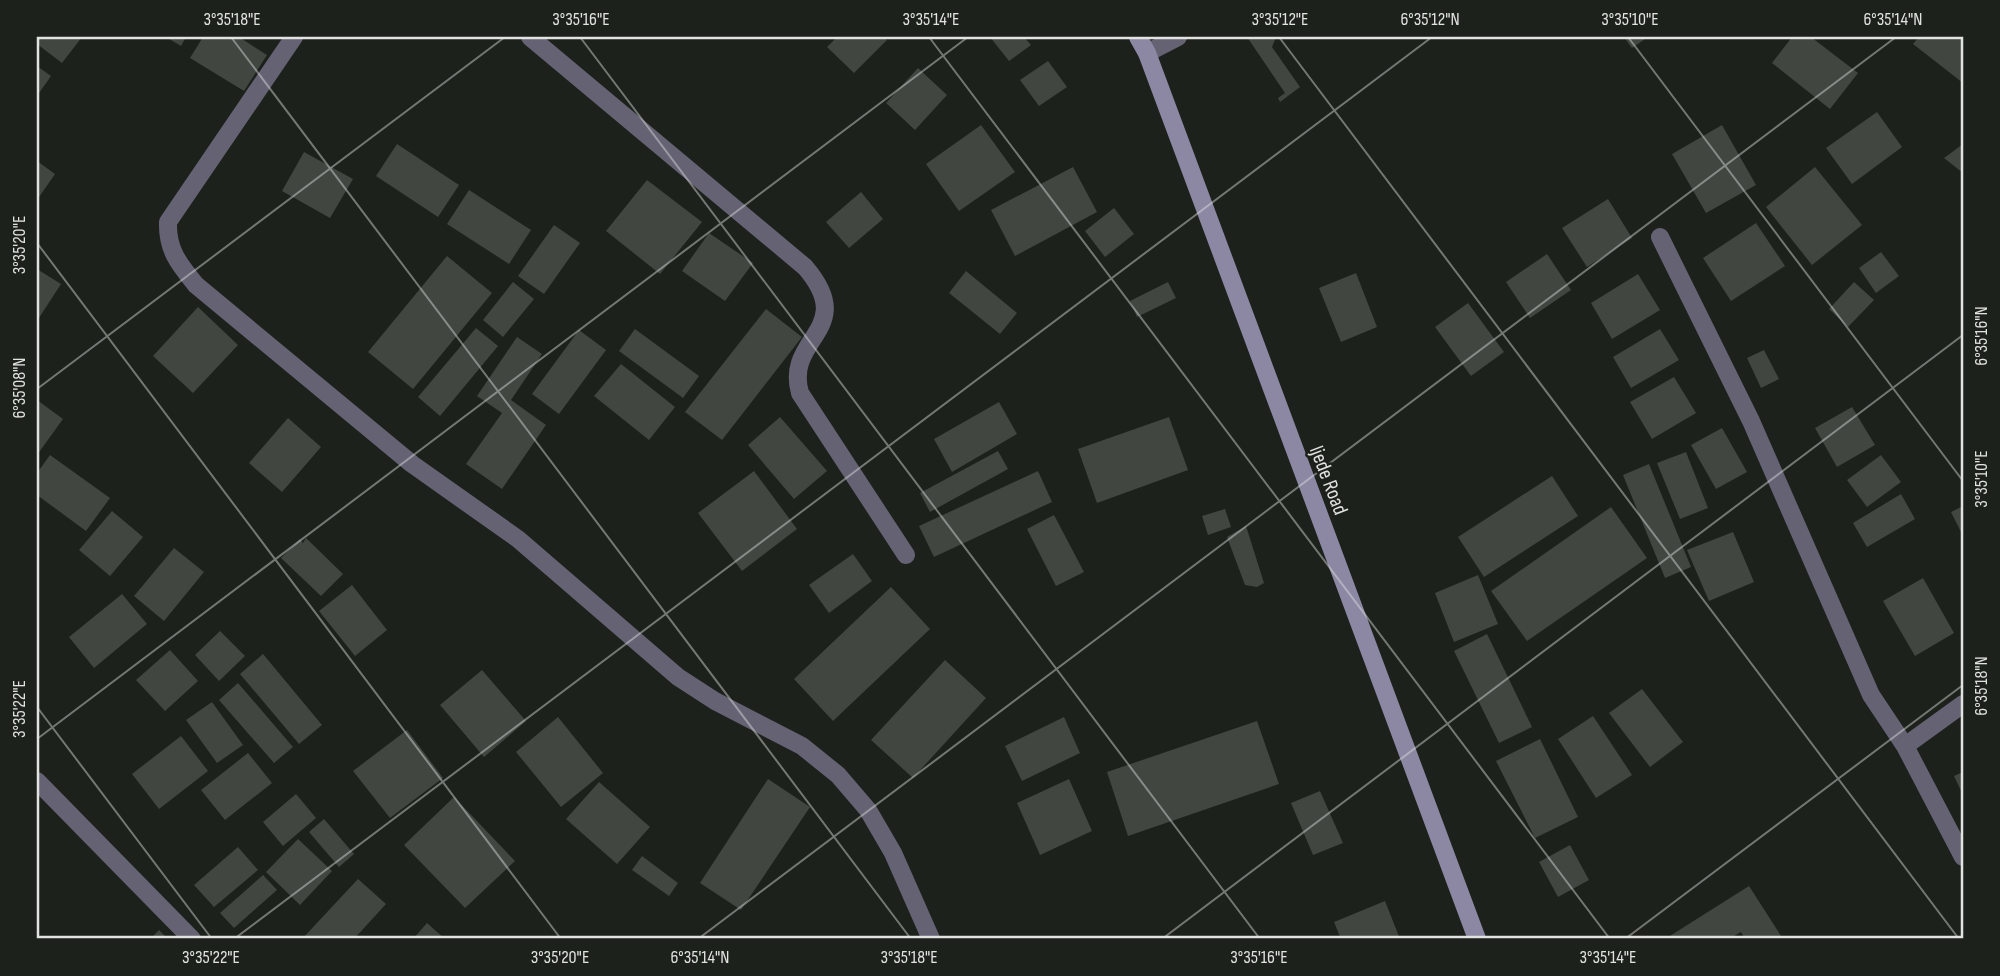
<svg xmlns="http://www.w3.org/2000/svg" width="2000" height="976" viewBox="0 0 2000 976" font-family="'Sofia Sans Condensed',sans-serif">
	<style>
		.building { fill: #414640 }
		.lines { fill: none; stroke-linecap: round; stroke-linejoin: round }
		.street { stroke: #656274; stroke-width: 18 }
		.secondary { stroke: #8c88a4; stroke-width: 18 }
		.ticks { fill: none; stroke: #e0e3df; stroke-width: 2; stroke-opacity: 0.45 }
		.labels { text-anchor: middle; stroke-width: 5; stroke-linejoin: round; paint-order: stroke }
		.street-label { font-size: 21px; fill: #e0e3df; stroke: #1c211b }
		.neatline { fill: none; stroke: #e0e3df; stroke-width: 2.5 }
		.ticks-label { font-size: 18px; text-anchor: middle; fill: #e0e3df }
	</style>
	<rect width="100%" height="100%" fill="#1c211b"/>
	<path class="building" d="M38,37H82L62,63L37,44Z
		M166,37H186L181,46Z
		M203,37H239L267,55L244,91L190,58Z
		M837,37H883L887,40L854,73L827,47Z
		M990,37H1024L1031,45L1009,61Z
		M1247,37H1276L1272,47L1300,87L1280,102L1278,98L1285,93Z
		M1624,37H1648L1632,48Z
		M1792,37H1811L1858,73L1830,109L1772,63Z
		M1919,37H1963V83L1913,44Z
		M1048,61L1067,87L1039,106L1020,80Z
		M37,66L51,76L37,96Z
		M918,68L947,95L915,130L886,103Z
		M1877,112L1902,147L1852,184L1826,148Z
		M981,125L1015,172L959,211L926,164Z
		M1722,125L1756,185L1706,213L1672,154Z
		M397,144L459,185L438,217L376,176Z
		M1963,144V173L1944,158Z
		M304,152L353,179L330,218L282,191Z
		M37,161L55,174L37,200Z
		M1073,167L1097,212L1015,256L991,210Z
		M1815,167L1862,225L1812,265L1766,207Z
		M647,180L702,222L660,274L606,231Z
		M469,190L531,230L509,264L447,224Z
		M861,192L883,219L849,248L826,222Z
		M1608,199L1632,238L1587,267L1562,228Z
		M1114,208L1134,234L1105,257L1085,231Z
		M1756,223L1785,266L1731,301L1703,258Z
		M554,225L580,243L544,294L518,276Z
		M709,233L753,263L725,301L682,271Z
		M1881,252L1899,276L1876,293L1859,268Z
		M1547,254L1571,290L1530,318L1506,282Z
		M447,256L492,293L413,389L368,352Z
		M37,269L61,284L37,321Z
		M966,271L1017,313L1000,334L949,293Z
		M1356,273L1377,327L1341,342L1319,288Z
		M1638,274L1660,310L1612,339L1591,303Z
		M513,282L534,299L503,337L483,320Z
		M1168,282L1176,298L1137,317L1130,301Z
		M1854,282L1874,300L1848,327L1829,309Z
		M1468,303L1504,352L1471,376L1435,327Z
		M198,307L238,345L193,393L153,356Z
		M766,309L802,337L722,440L685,412Z
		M476,328L498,346L440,416L418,397Z
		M635,329L699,376L683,398L619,351Z
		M1660,329L1679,360L1631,388L1613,357Z
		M579,330L606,350L559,414L532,394Z
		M517,337L542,354L511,400L546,425L502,489L466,464L502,413L477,396Z
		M1764,350L1779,379L1761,388L1747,358Z
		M621,364L675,407L649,440L594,396Z
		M1674,377L1696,413L1652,439L1630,402Z
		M37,400L63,419L37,455Z
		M999,402L1017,434L952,472L934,439Z
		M1852,407L1875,445L1837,467L1815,428Z
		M780,417L827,471L794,499L748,445Z
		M1169,417L1188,470L1097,503L1078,449Z
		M288,418L321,447L282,492L249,463Z
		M1722,428L1747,472L1716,489L1691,445Z
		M998,451L1008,469L930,512L920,493Z
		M1686,452L1708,508L1680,519L1657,463Z
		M50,455L110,498L86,531L37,495V473Z
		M1881,455L1901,482L1867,507L1847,480Z
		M1649,464L1691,567L1665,578L1623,475Z
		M754,471L797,529L742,571L698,513Z
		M1038,471L1052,502L934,557L919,526Z
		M1552,476L1578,516L1484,577L1458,537Z
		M1901,494L1915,519L1867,547L1853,523Z
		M1963,506V536L1951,512Z
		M1611,507L1647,558L1527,641L1491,591Z
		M1225,509L1231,527L1208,535L1202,516Z
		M112,511L143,537L110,576L79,550Z
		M1054,515L1084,572L1056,586L1027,529Z
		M1246,526L1264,583L1257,587L1245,585L1227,537Z
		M1733,532L1754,582L1709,601L1687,550Z
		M306,538L343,574L321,596L281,558L300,539L303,543Z
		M174,548L204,572L164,621L134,596Z
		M853,554L872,581L829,613L809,585Z
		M1478,575L1498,624L1454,642L1435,593Z
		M1923,578L1954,633L1915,656L1883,601Z
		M352,585L387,630L355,656L319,611Z
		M891,587L930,629L833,721L794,679Z
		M122,594L147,624L94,668L69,637Z
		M220,631L245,656L219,681L195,655Z
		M1487,634L1532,727L1499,743L1454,651Z
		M170,650L198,681L165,711L136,680Z
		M263,654L322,725L299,744L240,674Z
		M945,660L986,698L913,778L871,740Z
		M482,670L526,721L484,757L440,705Z
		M238,683L293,747L274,763L219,700Z
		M1642,689L1683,742L1650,767L1609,713Z
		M212,702L243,745L217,763L186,720Z
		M1593,716L1632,775L1596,798L1558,739Z
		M558,717L603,773L561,807L516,752Z
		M1064,717L1080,753L1022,781L1005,746Z
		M1257,721L1279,784L1128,836L1107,772Z
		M407,730L443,778L390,818L353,771Z
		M181,736L208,771L159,809L132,774Z
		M1540,739L1578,817L1535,838L1496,761Z
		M248,753L272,783L225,820L201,790Z
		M1963,772V795L1954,776Z
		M768,779L810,807L741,910L700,883Z
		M1069,779L1092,831L1040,855L1017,803Z
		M599,782L650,827L617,864L566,819Z
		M1320,791L1343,843L1313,855L1291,803Z
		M296,794L316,818L283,846L263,822Z
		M454,797L515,861L465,908L404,845Z
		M324,819L354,854L339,867L309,832Z
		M298,839L332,871L300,905L266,872Z
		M1570,845L1589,880L1558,897L1539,862Z
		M238,847L258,870L214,907L194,885Z
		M642,856L678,883L669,896L632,870Z
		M263,875L277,890L234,928L220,913Z
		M358,879L386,904L354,939H302Z
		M1749,886L1783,939H1745L1741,932L1729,939H1665Z
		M1385,901L1400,939H1341L1334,922Z
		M427,923L445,939H413Z
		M159,930L168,939H150Z"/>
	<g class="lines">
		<path class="street" d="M294,37L168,222C167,250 179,264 196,285L412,464L518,539L678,677L715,701L802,746L838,775L868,810L893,853L931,939
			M530,37L805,267C859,330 784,337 800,393L906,555
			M1147,53L1178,37
			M1660,237L1751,421L1871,695L1905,746L1963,857
			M1905,746L1963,704
			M37,781L192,939"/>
		<path class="secondary" d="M1138,37L1147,53L1477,939"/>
	</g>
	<path class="ticks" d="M231,37L911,939M580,37L1260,939M929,37L1610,939M1279,37L1959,939M1628,37L1963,481M37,40L41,37M37,243L561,939M37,389L505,37M37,707L212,939M37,739L968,37M234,939L1432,37M698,939L1896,37M1162,939L1963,335M1625,939L1963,685"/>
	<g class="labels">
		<g class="street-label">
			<text transform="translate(1329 480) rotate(69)" y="7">Ijede Road</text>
		</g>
	</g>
	<rect width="2000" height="976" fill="none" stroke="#1c211b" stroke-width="77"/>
	<rect x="38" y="38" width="1924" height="899" class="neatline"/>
	<g class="ticks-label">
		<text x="232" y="25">3°35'18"E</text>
		<text x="581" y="25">3°35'16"E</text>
		<text x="931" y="25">3°35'14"E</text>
		<text x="1280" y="25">3°35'12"E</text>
		<text x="1430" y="25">6°35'12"N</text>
		<text x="1630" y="25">3°35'10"E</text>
		<text x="1893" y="25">6°35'14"N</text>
		<text transform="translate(19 245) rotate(-90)" y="6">3°35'20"E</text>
		<text transform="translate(1981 336) rotate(-90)" y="6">6°35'16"N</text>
		<text transform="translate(19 388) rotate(-90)" y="6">6°35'08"N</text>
		<text transform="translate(1981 479) rotate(-90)" y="6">3°35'10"E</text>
		<text transform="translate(1981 686) rotate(-90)" y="6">6°35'18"N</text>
		<text transform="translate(19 709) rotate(-90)" y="6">3°35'22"E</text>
		<text x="211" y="963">3°35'22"E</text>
		<text x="560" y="963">3°35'20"E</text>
		<text x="700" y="963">6°35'14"N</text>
		<text x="909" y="963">3°35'18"E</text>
		<text x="1259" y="963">3°35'16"E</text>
		<text x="1608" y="963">3°35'14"E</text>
	</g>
</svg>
